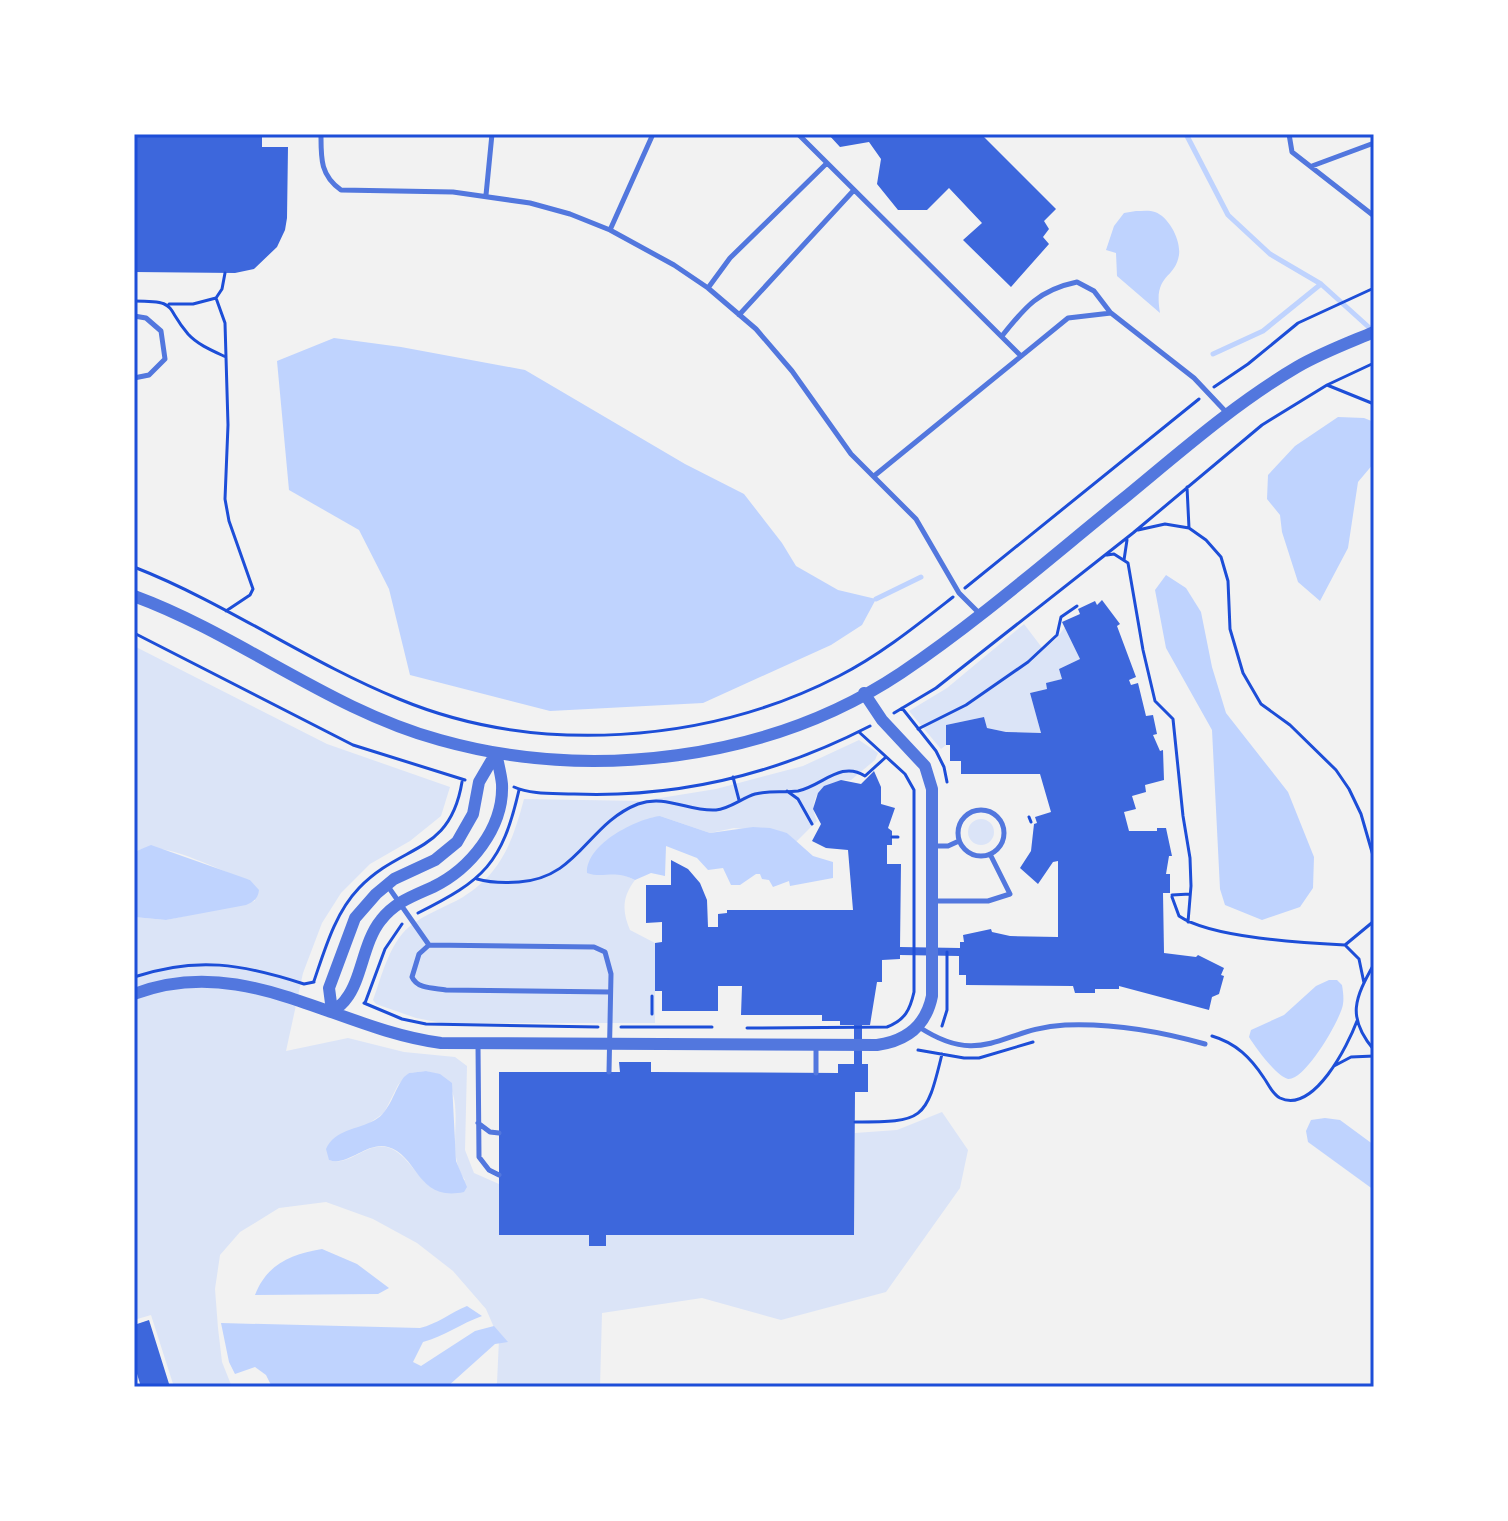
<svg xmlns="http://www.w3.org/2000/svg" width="1508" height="1521" viewBox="0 0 1508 1521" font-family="'Noto Sans',sans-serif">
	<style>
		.green { fill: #dbe4f7; fill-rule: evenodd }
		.water { fill: #bfd3fe }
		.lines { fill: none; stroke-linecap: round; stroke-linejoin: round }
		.stream { stroke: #bfd3fe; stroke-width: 5 }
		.building { fill: #3d67dc }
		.path { stroke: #1d4ed8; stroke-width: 3 }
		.service { stroke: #5277de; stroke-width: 5 }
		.tertiary { stroke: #5277de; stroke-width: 12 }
		.neatline { fill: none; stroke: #1d4ed8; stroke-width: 3 }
	</style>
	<rect width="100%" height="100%" fill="#f2f2f2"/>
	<path class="green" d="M1024,624L1043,649L1056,639L1065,627L1080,659L1059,669L1062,679L1047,683V689L1030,693L1041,733L1006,732L987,728L984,717L946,725V745L941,749L909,711L947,688Z
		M134,646L327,744L450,787L441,816L410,841L370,864L341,893L322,923L303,973L286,1051L348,1038L404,1052L455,1057L467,1066L465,1150L474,1173L499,1184V1235H589L590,1246H606V1235H854L855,1133L897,1130L942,1112L968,1150L960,1188L886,1292L781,1320L702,1298L602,1313L600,1387H493L497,1383L499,1339L486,1309L453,1271L417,1243L373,1219L326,1202L279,1208L240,1232L220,1255L215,1289L218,1328L222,1362L232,1387H174L151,1315L134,1320V917L166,920L255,901L250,880C219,873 161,836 134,852ZM426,1071C479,1083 439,1147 465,1180L429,1186C417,1176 408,1158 394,1150C370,1136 351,1168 329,1160L368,1124L384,1113L398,1085L409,1073Z
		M859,740L878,753L875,760L851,780C827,779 805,796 817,821L796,842L787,833L734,828L710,833L660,816L609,873H619L635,880C622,897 622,911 630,930L655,943V1023H442L416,1018L376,1004L373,1000C382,976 389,944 409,927C424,914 446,907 463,897C502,873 513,840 524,799L642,801L716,789L803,766Z
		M968 832a13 13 0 1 1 26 0a13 13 0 1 1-26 0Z"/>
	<path class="water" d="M1136,211C1142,211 1150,210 1155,212C1169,217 1181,240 1179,255C1175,280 1153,273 1160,313L1117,276L1116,253L1106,250L1114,226L1124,213Z
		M334,338L401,347L525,370L685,464L744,494L782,543L796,566L838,590L876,599L862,625L831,645L703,703L550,711L410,675L389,589L359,530L289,490L277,361Z
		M1338,417L1364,418L1374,422V463L1358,482L1348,548L1320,601L1298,582L1282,532L1280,515L1267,499L1268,475L1295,446Z
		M1166,575L1186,588L1201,612L1212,667L1226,713L1288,792L1314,857L1313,888L1300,907L1262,920L1225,905L1220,889L1212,730L1166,648L1155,590Z
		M660,816L710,833L753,827L770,828L787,833L813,856L833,862V878L790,886L789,881L773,887L769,880L762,879L760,874H756L740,885H731L723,868L708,870L697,858L666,846L665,876L651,873L635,880C613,869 604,879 587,873C586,844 636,819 660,816Z
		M151,845L250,880L259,890C258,899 254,901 246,905L166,920L134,917V852Z
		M1329,980H1337L1342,985C1343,991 1344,998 1343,1004C1341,1019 1305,1081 1288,1079C1277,1077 1255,1047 1249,1037L1251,1030L1284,1015L1316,986Z
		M426,1071L440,1074L452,1083L456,1161L467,1187L464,1192C416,1202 419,1156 388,1147C367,1141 348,1167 329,1160L326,1149C335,1129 357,1130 375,1120C390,1112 394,1090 404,1077L409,1073Z
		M1325,1118L1340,1120L1374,1145V1190L1308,1142L1306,1131L1311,1120Z
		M322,1249L357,1264L389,1288L378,1294L255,1295C267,1264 291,1254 322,1249Z
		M467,1306L482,1316C460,1324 445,1336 423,1342L413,1362L421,1366L475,1331L494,1326L508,1342L495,1344L447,1387H272L266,1375L255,1367L235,1374L229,1362L221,1323L420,1328C437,1324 450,1313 467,1306Z"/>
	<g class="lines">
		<path class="stream" d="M1186,134L1228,215L1270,254L1321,284L1373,331
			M1213,354L1263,331L1321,284
			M876,599L921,577"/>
	</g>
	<path class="building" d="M134,134H262V147H288L287,218L285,230L277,247L254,269L235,273L134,272Z
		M828,134H981L1056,209L1044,221L1049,229L1043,237L1049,244L1011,287L963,240L982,223L949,188L927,210H898L877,184L881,159L869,142L840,147Z
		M1102,600L1120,624L1117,626L1136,677L1129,680L1131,685L1138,683L1146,716L1153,715L1157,734L1153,735L1160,751L1163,750L1164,780L1145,785L1146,792L1132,796L1136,809L1124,812L1129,831H1157V828H1166L1172,856H1169L1166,874H1170V893H1163L1164,953L1196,957L1198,955L1224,968L1221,975L1224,976L1219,994L1212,997L1209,1010L1119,986V989H1095V993H1075L1073,986L966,985V975H959V956L900,955V959L882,960V982H877L870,1025H862V1064H868V1092H855L854,1235H606V1246H589V1235H499V1072H620L619,1062H651V1072L838,1073V1064H854V1025H840V1021H822V1015H741L742,986H718V1011H662V991H655V943L662,942V922L646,923V885H671V860L688,869L700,883L707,900L708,927H718V914L727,913V910H853L848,850L826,848L812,841L821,824L813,809L818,793L824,786L841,780L861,784L874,771L881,787V804L895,808L888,828L892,831V845H887V864H901L900,947L960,948V942H964L963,935L991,929L992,932L1010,936L1058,937V861L1053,862L1038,884L1020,868L1031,851L1034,824L1037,823L1035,817L1051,812L1040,774H961V761H950V745H946V725L984,717L987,728L1006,732L1041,733L1030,693L1047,689L1046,683L1062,679L1059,669L1080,659L1062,622L1080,614L1078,609L1095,601L1097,605Z
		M149,1320L170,1387H141L134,1364V1325Z"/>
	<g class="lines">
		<path class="path" d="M216,298L225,323L226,357
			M134,301C179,301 164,306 188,334C198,345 213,351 226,357L228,425L225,499L229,521L253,589L250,595L226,611
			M169,304H193L216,298L222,289L225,273
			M1327,385L1374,404
			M1214,387L1248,364L1298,323L1374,288
			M1187,487L1189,528L1206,540L1221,557L1228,581L1230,629L1243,673L1261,704L1290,725L1336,770L1349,789L1361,814L1374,859
			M1138,530L1165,524L1189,528
			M1107,555L1114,554L1128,563L1143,650L1155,701L1173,719L1183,816L1190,858L1191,886L1188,922
			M1124,560L1127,540
			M134,567C226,603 308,662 399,699C536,756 707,744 839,676C880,655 916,626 953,597
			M965,588L1199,399
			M134,633L353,745L465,780
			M902,708L936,751L944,767L947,782
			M894,713L936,688L1133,533L1262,425L1327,385L1374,363
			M918,729L966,705L1028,662L1057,635L1061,617L1077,606
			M733,777L739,800
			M514,787C532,795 555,793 574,794C678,798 777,774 870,726
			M787,791L798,799L812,824
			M1029,817L1031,822
			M892,837H898
			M477,879C491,883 504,883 519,882C579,878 587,824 638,804C666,794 689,812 716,810C729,809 742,798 755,794C770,790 784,793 798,791C822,786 841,760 865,776L886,757
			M1172,895L1190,894
			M1172,897L1179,916C1211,938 1305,943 1345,945L1374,921
			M418,913C484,880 502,864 519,790
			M1345,945L1359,959L1364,983
			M1374,964C1355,998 1346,1017 1374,1050
			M134,977C197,956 242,964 304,984L314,982
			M314,981C325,949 335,913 359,888C402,843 450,855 462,782
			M652,996V1014
			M364,1003L402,1019L426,1024L598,1027
			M365,1003L385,949L402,924
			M942,1026L947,1010V952
			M621,1027H712
			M747,1028L887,1027C905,1020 910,1010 914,992V790L905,774L859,732
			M1212,1036C1236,1043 1251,1058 1264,1078C1269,1085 1272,1094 1280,1098C1314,1114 1348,1045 1357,1021
			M918,1050L964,1058H979L1033,1042
			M1334,1066L1351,1057L1374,1056
			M855,1122C923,1122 926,1121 942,1054"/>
		<path class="service" d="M321,134C321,158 320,175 341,190L453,192L530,203L570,214L610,230L674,265L708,288L756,329L792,371L851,454L916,519L959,593L979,613
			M798,134L1021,356
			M1289,134L1292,152L1374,216
			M1312,166L1374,143
			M486,195L492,134
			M610,230L653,134
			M708,288L730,258L827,163
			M739,315L854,190
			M134,316L146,318L161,331L165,359L149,375L134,378
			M1002,336C1025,307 1039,290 1077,282L1094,291L1110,312
			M874,476L1068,318L1111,313L1194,378L1227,413
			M958 833a23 23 0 1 1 46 0a23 23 0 1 1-46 0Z
			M933,846H948L959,841
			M387,885L429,945L594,947L605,952L611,974L609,1072
			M933,901H988L1010,894L990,854
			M429,945L419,954L412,977C417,989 434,988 446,990L610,992
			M919,1027C983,1069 1002,1028 1065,1025C1113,1023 1159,1031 1205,1044
			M478,1045L479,1157L489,1170L499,1175
			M816,1046V1073
			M478,1123L490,1132L499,1133"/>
		<path class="tertiary" d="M134,596C240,635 330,710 440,740C590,782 769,761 901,673C978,621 1050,558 1123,499C1179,453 1234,404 1297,367C1321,353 1348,343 1374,332
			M134,994C244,952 335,1029 441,1043L877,1045C906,1041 926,1026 932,996V789L925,766L882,720L864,693
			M332,1011C337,1008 343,1004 346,999C362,979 363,942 381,920C395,902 413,896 433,887C470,869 504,828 502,784C501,774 498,763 496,753
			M332,1011L329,988L355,918L376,894L394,879L435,860L457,842L473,814L479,782L496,753"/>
	</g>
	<rect width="1508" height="1521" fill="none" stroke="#ffffff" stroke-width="272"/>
	<rect x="136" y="136" width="1236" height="1249" class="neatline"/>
</svg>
